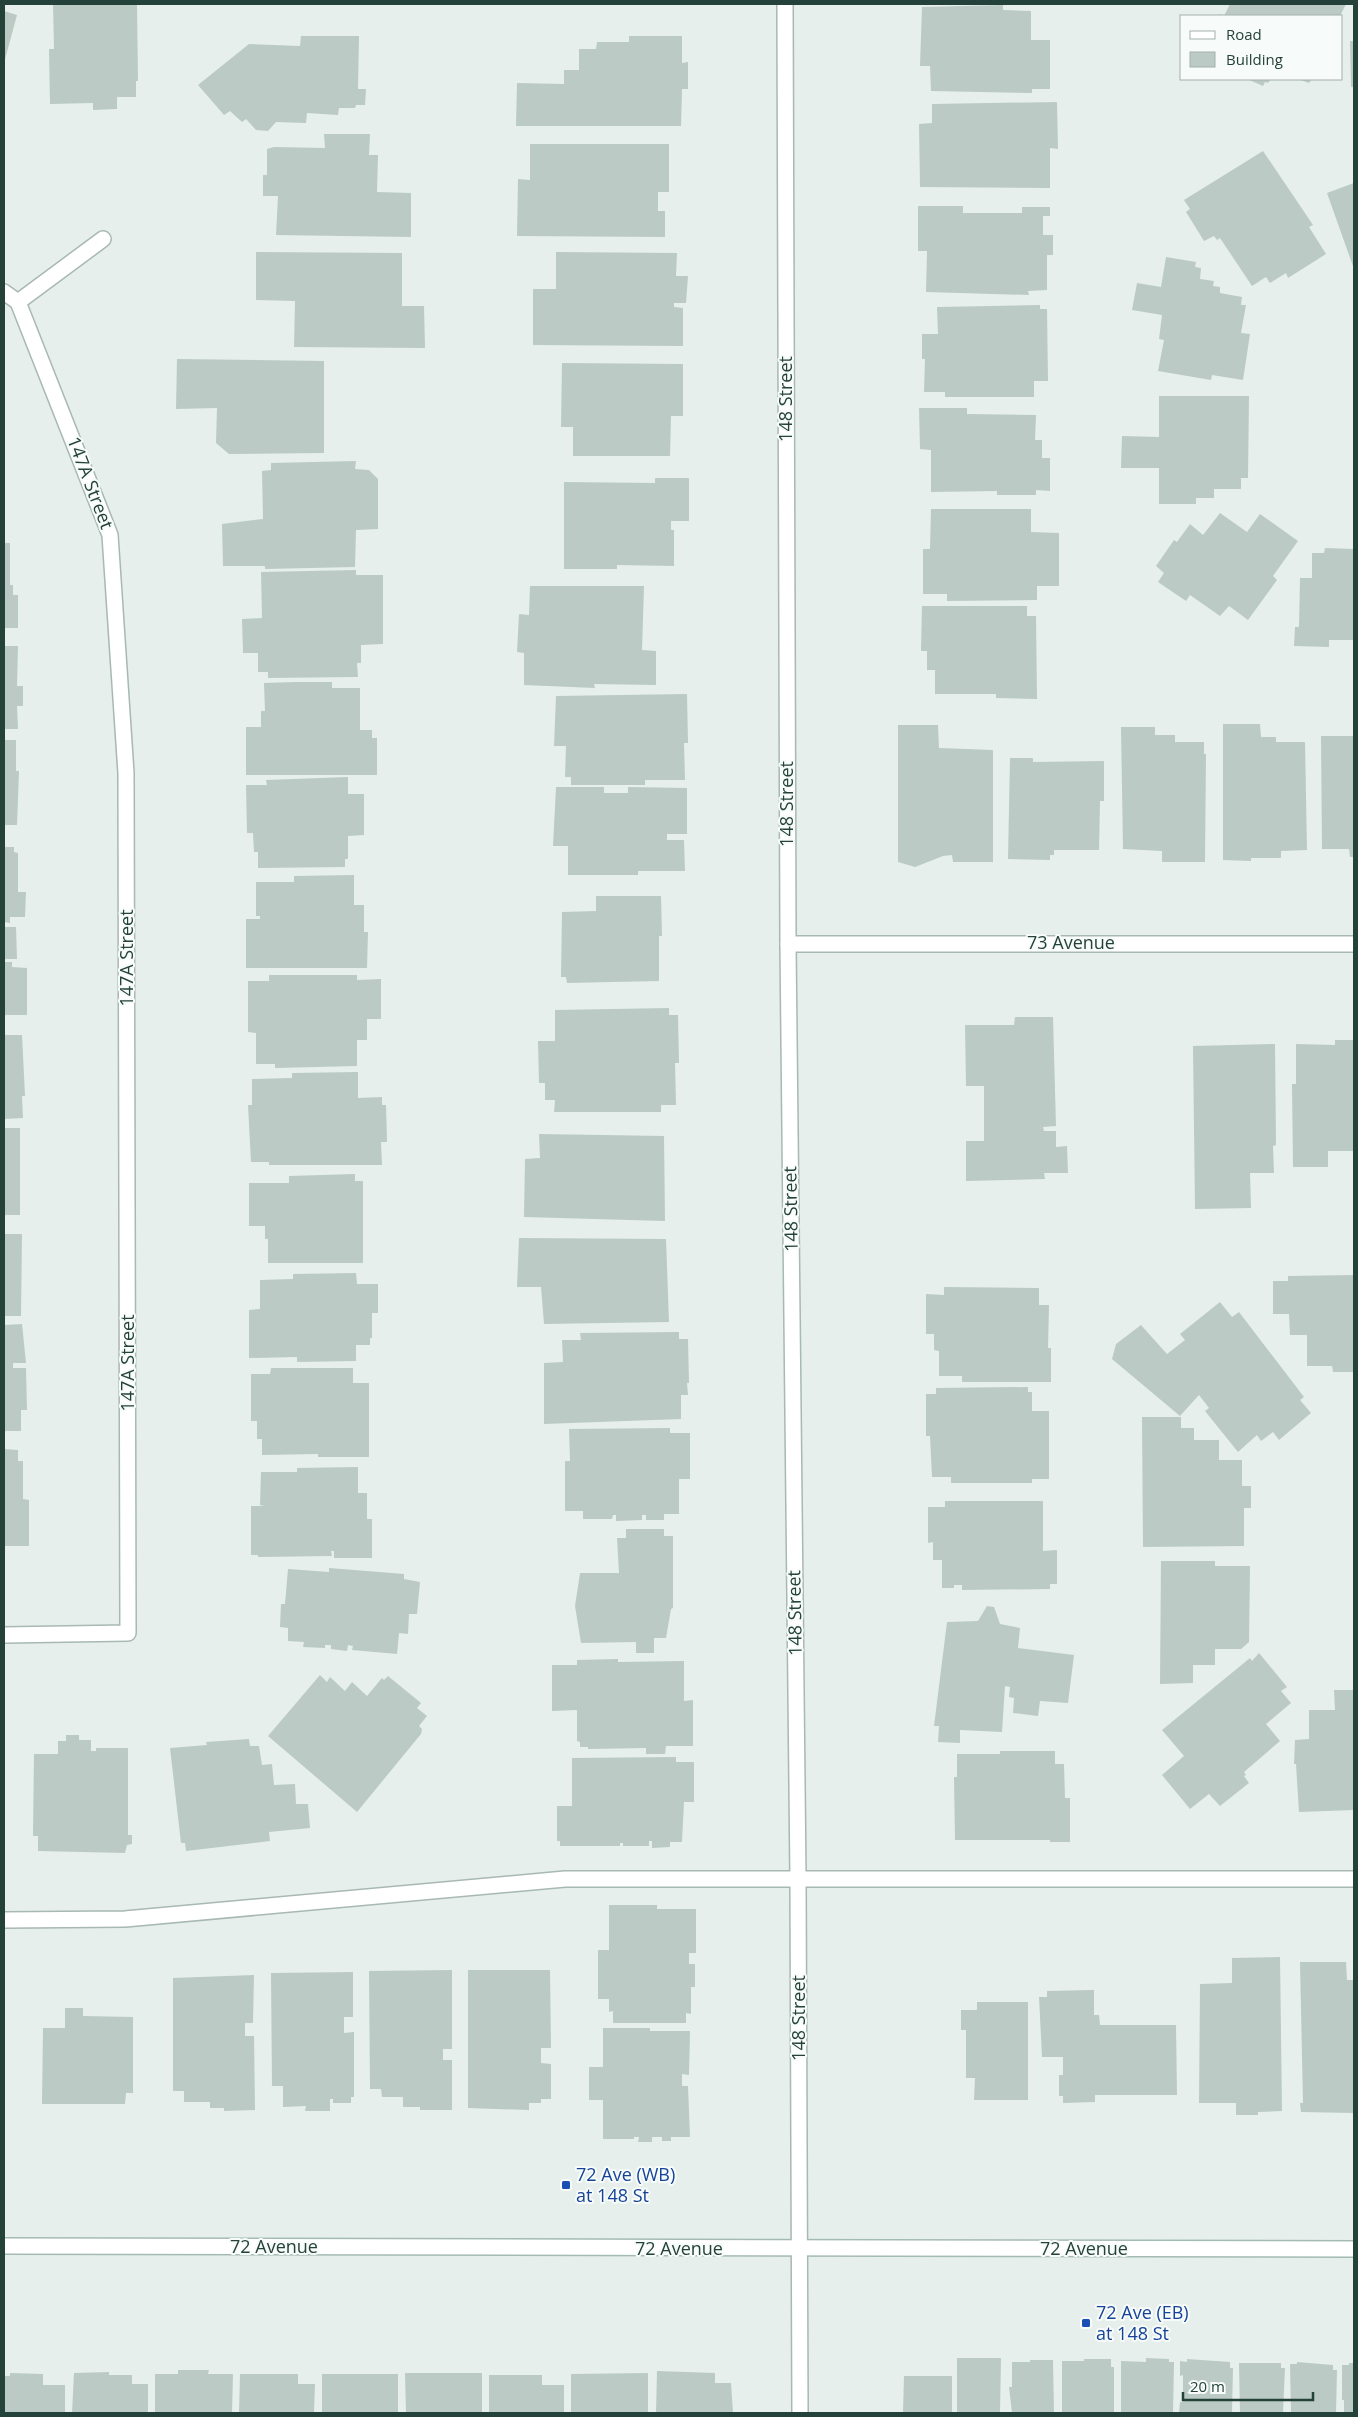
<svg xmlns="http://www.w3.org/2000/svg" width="1358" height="2417" viewBox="0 0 1358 2417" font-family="'Open Sans',sans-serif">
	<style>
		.building { fill: #bbcac4 }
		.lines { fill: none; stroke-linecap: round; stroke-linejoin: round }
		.service-casing { stroke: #a8b8b2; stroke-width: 18 }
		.minor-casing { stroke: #a8b8b2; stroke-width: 18 }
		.tertiary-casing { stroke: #a8b8b2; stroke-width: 18 }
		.secondary-casing { stroke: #a4bbb3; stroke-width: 18 }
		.service { stroke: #fff; stroke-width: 15 }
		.minor { stroke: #fff; stroke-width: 15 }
		.tertiary { stroke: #fff; stroke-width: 15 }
		.secondary { stroke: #fff; stroke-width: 15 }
		.transit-dot { fill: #1a4fb4; stroke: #f7fbf9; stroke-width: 2 }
		.labels { text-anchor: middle; stroke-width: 4; stroke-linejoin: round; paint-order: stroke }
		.street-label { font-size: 18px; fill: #24423a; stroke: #f7fbf9 }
		.transit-label { font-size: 18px; fill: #164399; stroke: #f7fbf9; text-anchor: start }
	</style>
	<rect width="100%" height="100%" fill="#e6efeb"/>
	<path class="building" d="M53,4H137L138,81H136V97H117V109L93,110V103L50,104L49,49H54Z
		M1230,4H1346L1340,16H1218L1219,14L1224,16Z
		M1003,5V10L1031,11V40H1050V89H1032V93L931,91L930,66H920L922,7Z
		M4,11L17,15L4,63Z
		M301,36H359L358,89H366L365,105H356L355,108H339L338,115L307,113L306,123L276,122L268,131L256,130L246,119L242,122L230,111L224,115L198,85L249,44L300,46Z
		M629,36H682V63L688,62V89H682L681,126H516L517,83L564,84V70H579V49H596L597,42H629Z
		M1350,41H1354V87H1351Z
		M1247,79H1271L1268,83L1265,82L1263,86Z
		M1298,79H1312L1309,83Z
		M1057,102L1058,149L1050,148V188L920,187L919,124L932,123V104Z
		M324,134H370L369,155H378L377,192L411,193V237L276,235L278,196H263V175H267V149L274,147L325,148Z
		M530,144H669V192H658V211H665V237L517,236L518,179L530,180Z
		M1263,151L1313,225L1309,227L1326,254L1288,278L1286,273L1270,283L1266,277L1252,286L1220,238L1217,240L1214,236L1204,241L1186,212L1190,209L1184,200Z
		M1354,183V269L1327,193Z
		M918,206H963V213H1022V207H1050V216H1043V235H1053V255H1047V290L1028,291L1029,295L926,292L927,251H918Z
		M256,252L402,253V306H424L425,348L294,347L295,301L256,300Z
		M556,252L677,253L676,276H688L686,303H674V307L683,308V346L533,345V289H556Z
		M1166,257L1196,262L1195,267L1201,268L1200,279L1214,281L1213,286L1220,287V293L1242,297L1241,305H1246L1241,333L1250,334L1243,380L1212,375L1211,380L1158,371L1164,340L1159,339L1162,315L1132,310L1137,283L1161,287Z
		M1040,305V309H1047L1048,381H1034V397H945V392H924L925,359H922V334H938L937,307Z
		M177,359L324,361V453L229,454L216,443L217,408L176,409Z
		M562,363L683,364V416H671L670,456H573V427H561Z
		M1159,396H1249L1248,478H1241V489H1214V498H1196V504H1159V468H1121L1122,436L1159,437Z
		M919,408H967V414L1036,415L1035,440H1042V458H1050V491L1036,490V495H997V491L931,492V450L920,449Z
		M356,461L355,469L369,470L378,479V529L356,530L355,567L265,569V566H223L222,524L263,519L262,471L271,470V463Z
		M655,478H689V521H671V530H674V566L617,565V569H564V482L655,483Z
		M931,509H1031V532L1059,533V586H1037V600L947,601V594H923V549H930Z
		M1220,513L1247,532L1260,514L1298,541L1273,576L1277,580L1248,620L1229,606L1220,616L1190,595L1186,601L1158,582L1164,573L1156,566L1174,540L1177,542L1190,524L1203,535Z
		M4,543H10V585H13V595H18V628H4Z
		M1325,548L1354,549V640H1329V647L1294,646L1295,627H1299L1300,578H1312V553H1324Z
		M356,570V575H383V644L361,645V663H357L358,677L268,678V672H258V653H243L242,619L262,618L261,572Z
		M530,586H644L642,650L656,651V685L594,684L595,688L524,685V653L517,652L519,614L529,615Z
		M922,606H1027V616H1036L1037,699L996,698V694H935V670H927V651H921Z
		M4,646H18L17,686H23V706H17L18,729H4Z
		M295,682H332V688H360V730H372V738H377V775H246V727H261V711H265L264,683Z
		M687,694L688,743H684L685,780H645V785H571V777H565L566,746H554L556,696Z
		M1223,724H1260L1261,737H1276V742H1305L1307,850L1281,851V858H1251V861L1223,860Z
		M898,725H938L939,748L993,750V862H953L952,855L943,856L915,867L898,862Z
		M1121,727H1155V735H1175V742H1204V754H1206L1205,862H1162V851L1123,849Z
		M1321,736H1354V857H1350L1349,849H1322Z
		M4,740H16V771H19L17,825H4Z
		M1010,758H1033V762L1104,761V801H1100L1099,850H1054V855H1050V860L1008,859Z
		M348,777V794H364V835L348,836V859H345V867L258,868V852H254L253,833H247L246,785H267L266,780Z
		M556,787H604V793H628V787L687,788V834H667V840H684L685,871H638V875H568V846H553Z
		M4,847H14V852L18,853V892H26L25,917H10V923L4,922Z
		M354,875V905H364V932H368L367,968H246V919H260V916H256V882H294V876Z
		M596,896H661L662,936H659V981L567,983L566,977H561L562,912L596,911Z
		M4,927H16L17,959H4Z
		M4,962H12V967L27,968V1015H4Z
		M269,975H357V980L381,979V1019H367V1040H357V1066L275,1068V1064H256V1033L248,1032V981H269Z
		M669,1008V1015H678L679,1063H675L676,1105H661V1112H554L555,1100H545V1083H539L538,1041H555V1010Z
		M1015,1017H1053L1056,1126L1043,1127L1044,1131H1056V1147L1067,1146L1068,1173H1044L1045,1179L966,1181V1141H984V1086H966L965,1025H1014Z
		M4,1035H22L25,1096H22L23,1118L4,1119Z
		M1335,1040H1354L1353,1151H1328V1167H1293L1292,1084H1296V1044L1335,1045Z
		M1275,1044L1276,1145L1273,1146L1274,1173H1250L1251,1208L1195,1209L1193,1046Z
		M358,1072V1098L382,1097V1105H386L387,1142H381L382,1165H269V1162H251L248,1105H252V1079L292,1078V1073Z
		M4,1128H20V1215H4Z
		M539,1134L664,1136L665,1221L524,1217L525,1159L540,1158Z
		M355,1174V1181H363V1263H268V1239H265V1226H249V1183H289V1176Z
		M4,1234H22L21,1316H4Z
		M519,1238L666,1239L669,1322L544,1324L541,1287H517Z
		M356,1273L357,1284H378V1313H372V1338H370V1345H356V1361L297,1362V1357L249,1358V1310L260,1309V1280L293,1279V1274Z
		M1354,1275V1372H1333L1332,1366H1307V1335H1290L1289,1314H1273V1281H1288V1276Z
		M944,1287L1039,1288V1305H1049L1048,1348H1051V1382H962V1376H939V1351L934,1350V1334H926V1294L944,1295Z
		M1220,1302L1232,1317L1239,1312L1304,1397L1300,1400L1311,1413L1279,1440L1273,1432L1261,1441L1257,1435L1238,1452L1205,1411L1209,1408L1199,1395L1180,1416L1112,1359L1116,1344L1141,1325L1167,1354L1185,1340L1180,1334Z
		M22,1324L26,1363H13V1368H26L27,1410H21V1431H4V1325Z
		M679,1332V1339H688L689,1383H687L688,1395H681V1419L544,1424V1363L563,1362L562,1340H581L580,1333Z
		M271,1368H353V1383H369V1457H318V1454L262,1455V1439H257V1421H251V1374H270Z
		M1028,1387V1392H1032V1411H1049V1479H1032V1483H951V1477H932L930,1436H926V1394H936V1388Z
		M1142,1417H1181V1428H1194V1440H1219V1460H1242V1486H1251V1508H1244V1546L1143,1547Z
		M670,1428V1433H690V1479H679V1514H664V1520H646V1515H642V1520L616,1521V1515H613L612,1519H583V1511H565V1461H570L569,1429Z
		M4,1449L18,1450V1461H23V1499L29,1500V1546H4Z
		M358,1467V1493H367V1519H372V1558H334V1551H331L332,1556L258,1557V1555H251V1506H265L260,1505L261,1472H297V1468Z
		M945,1501H1043V1551L1057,1550V1584H1050V1589L962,1590V1585H954V1588H942V1560H933V1542L928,1543V1507H945Z
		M626,1529H664V1536H673V1608L671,1609L666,1638H654V1653H636V1642L581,1643L575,1606L580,1573H619L617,1538H626Z
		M1161,1561H1215V1566H1250L1249,1642L1241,1649H1215V1665H1193V1683L1160,1684Z
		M329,1568L404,1574V1579L420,1582L417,1614H409L408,1634L399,1633L397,1654L352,1650L353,1646L348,1645L347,1651L331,1649V1645H325V1648L303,1647L304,1642L288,1641V1628L280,1627L281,1604H285L288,1569L329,1572Z
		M987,1606L994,1607L1000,1624L1020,1628L1018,1648L1074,1655L1068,1703L1040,1701L1038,1716L1013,1713L1014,1698L1009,1697L1010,1687L1005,1686L1002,1732L960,1730V1743L938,1742L939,1726H934L947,1622L978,1621Z
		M1259,1653L1287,1687L1281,1691L1291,1703L1266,1724L1280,1741L1244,1772L1246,1775L1244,1776L1249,1783L1220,1806L1209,1794L1190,1809L1162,1775L1184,1756L1162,1730L1250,1658L1252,1661Z
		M618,1659V1662L684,1661V1701L693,1700V1746H666L665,1754H646V1748L588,1749V1747H580V1742L577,1741V1710L552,1711V1665H577V1660Z
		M320,1675L327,1682L330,1677L345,1691L352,1682L367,1696L382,1678L384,1680L388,1676L421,1703L417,1708L427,1716L419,1726L422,1729L421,1734L357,1812L268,1736Z
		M1334,1690H1354V1810L1299,1812L1296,1764H1294L1295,1740L1309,1739V1710H1335Z
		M66,1735H79V1740H91V1751H96V1748H128V1835H132V1844L127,1845L125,1853L38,1851V1836H33L34,1754H58V1741H66Z
		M249,1739L250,1746H259L262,1765L272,1764L274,1785L295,1784L296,1804H308L310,1828L269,1832L270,1841L186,1851L185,1843H181L170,1748L207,1745L206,1742Z
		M1000,1751H1055V1764H1064L1065,1798H1070V1842H1050V1840H955L954,1777H957V1754H1000Z
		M676,1757V1762H694V1802H684L682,1842H670V1847L652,1848V1841H649V1846H623V1843H620V1846H560V1841H557V1806H572V1758Z
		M609,1905H657V1909H696V1953H689V1964H695V1987H691V2014L686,2013V2023H613V2011L609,2012V1999H598V1950H609Z
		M1280,1957L1282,2111L1258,2112V2115H1236V2103H1199L1200,1984L1232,1983V1958Z
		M1300,1962H1346L1347,1980H1354V2113L1301,2112L1300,2103H1303Z
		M452,1970V2049H443V2060H452V2110H420V2107H403V2097H382L381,2089H370L369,1971Z
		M468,1970H550L551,2048H541V2063L551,2064V2099H541V2103H529V2110L468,2108Z
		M353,1972V2017H344V2033L354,2032V2097H351V2103H333V2099H330V2111H305L306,2106L283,2107V2086H272L271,1973Z
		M254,1975L253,2023H245V2036H254L255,2110L224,2111V2108H210V2102H184V2091H173V1978Z
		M1094,1990V2015H1099L1100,2025H1176L1177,2095H1095V2102L1063,2103V2096H1059V2075H1063V2057H1042L1039,1997H1047V1991Z
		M977,2002H1028V2100H974L975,2078H966V2030H961V2010H977Z
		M65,2008H83V2016L133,2017V2093H126L125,2104H42L43,2028H65Z
		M603,2028H650V2031H690L689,2075L682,2074V2086H688L690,2137H671V2141H662V2137H652V2142H638L639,2137H634V2139H603V2100H589V2067H603Z
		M957,2358H1001L1000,2413H957Z
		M1146,2358L1169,2359V2362H1174L1173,2413H1121V2361L1146,2362Z
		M1084,2359H1111V2367H1114V2413H1062V2361H1084Z
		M1187,2359L1230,2362V2368H1233L1232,2413H1179L1180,2402H1183V2375L1180,2376V2361L1187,2362Z
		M1030,2360H1053L1054,2413H1012L1009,2387H1012V2362H1030Z
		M1297,2362L1333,2365V2370H1337L1336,2413H1291L1290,2364H1297Z
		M1239,2363H1281V2368H1285L1283,2413H1240Z
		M1349,2363H1354V2413H1344V2400H1342V2365H1349Z
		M178,2370H209L208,2374H233L232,2413H155V2374H178Z
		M657,2371L715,2373V2383H731L733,2413H656Z
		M109,2372V2375H132V2384H148V2411L146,2413H72L74,2373Z
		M10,2373L43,2374V2385H65V2413H4V2376H10Z
		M405,2373H482V2413H406Z
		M648,2373V2413H571V2374Z
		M240,2374H298V2384H315L314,2413H239Z
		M322,2374H398V2413H322Z
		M489,2375H542V2385H564V2413H489Z
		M904,2376H952V2413H903Z"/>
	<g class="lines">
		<g class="service-casing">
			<path id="service" d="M4,1920L125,1919L565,1879H1354"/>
		</g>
		<g class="minor-casing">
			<path id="minor" d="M4,292L18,302L110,535L126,773L128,1633L4,1635
				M18,302L103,239
				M788,944H1354"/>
		</g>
		<g class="tertiary-casing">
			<path id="tertiary" d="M785,4L788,944L798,1878L800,2413"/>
		</g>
		<g class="secondary-casing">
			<path id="secondary" d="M4,2246L1354,2249"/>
		</g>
		<use href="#service" class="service"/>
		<use href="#minor" class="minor"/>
		<use href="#tertiary" class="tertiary"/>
		<use href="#secondary" class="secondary"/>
	</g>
	<g class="transit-dot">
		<rect x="561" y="2180" width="10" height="10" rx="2.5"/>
		<rect x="1081" y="2318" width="10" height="10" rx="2.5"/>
	</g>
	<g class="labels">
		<g class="street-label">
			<text transform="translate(786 399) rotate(-90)" y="6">148 Street</text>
			<text transform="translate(90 483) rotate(69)" y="6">147A Street</text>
			<text transform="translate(787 804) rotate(-90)" y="6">148 Street</text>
			<text x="1071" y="949">73 Avenue</text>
			<text transform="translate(127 958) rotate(-90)" y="6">147A Street</text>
			<text transform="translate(791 1209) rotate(-91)" y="6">148 Street</text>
			<text transform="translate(128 1363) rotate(-90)" y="6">147A Street</text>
			<text transform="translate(795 1613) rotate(-91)" y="6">148 Street</text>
			<text transform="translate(799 2018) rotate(-90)" y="6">148 Street</text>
			<text x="274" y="2253">72 Avenue</text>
			<text x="679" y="2255">72 Avenue</text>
			<text x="1084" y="2255">72 Avenue</text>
		</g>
		<g class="transit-label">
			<text x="576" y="2181">72 Ave (WB)<tspan x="576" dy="21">at 148 St</tspan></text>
			<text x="1096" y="2319">72 Ave (EB)<tspan x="1096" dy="21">at 148 St</tspan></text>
		</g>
	</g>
	<rect width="1358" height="2417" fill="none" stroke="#24423a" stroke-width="10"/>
	<rect x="1180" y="15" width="162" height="65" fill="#f7fbf9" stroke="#a3b1ad"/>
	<rect x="1190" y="31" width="25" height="8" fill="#ffffff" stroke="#a3b1ad"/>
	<text x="1226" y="40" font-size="15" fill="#24423a">Road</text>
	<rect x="1190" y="52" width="25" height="15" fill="#bbcac4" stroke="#a3b1ad"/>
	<text x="1226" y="65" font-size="15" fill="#24423a">Building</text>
	<path d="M1183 2392v8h130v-8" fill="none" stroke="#24423a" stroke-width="2.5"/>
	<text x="1190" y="2392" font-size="15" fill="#24423a" stroke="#f7fbf9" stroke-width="4" paint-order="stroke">20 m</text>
</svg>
